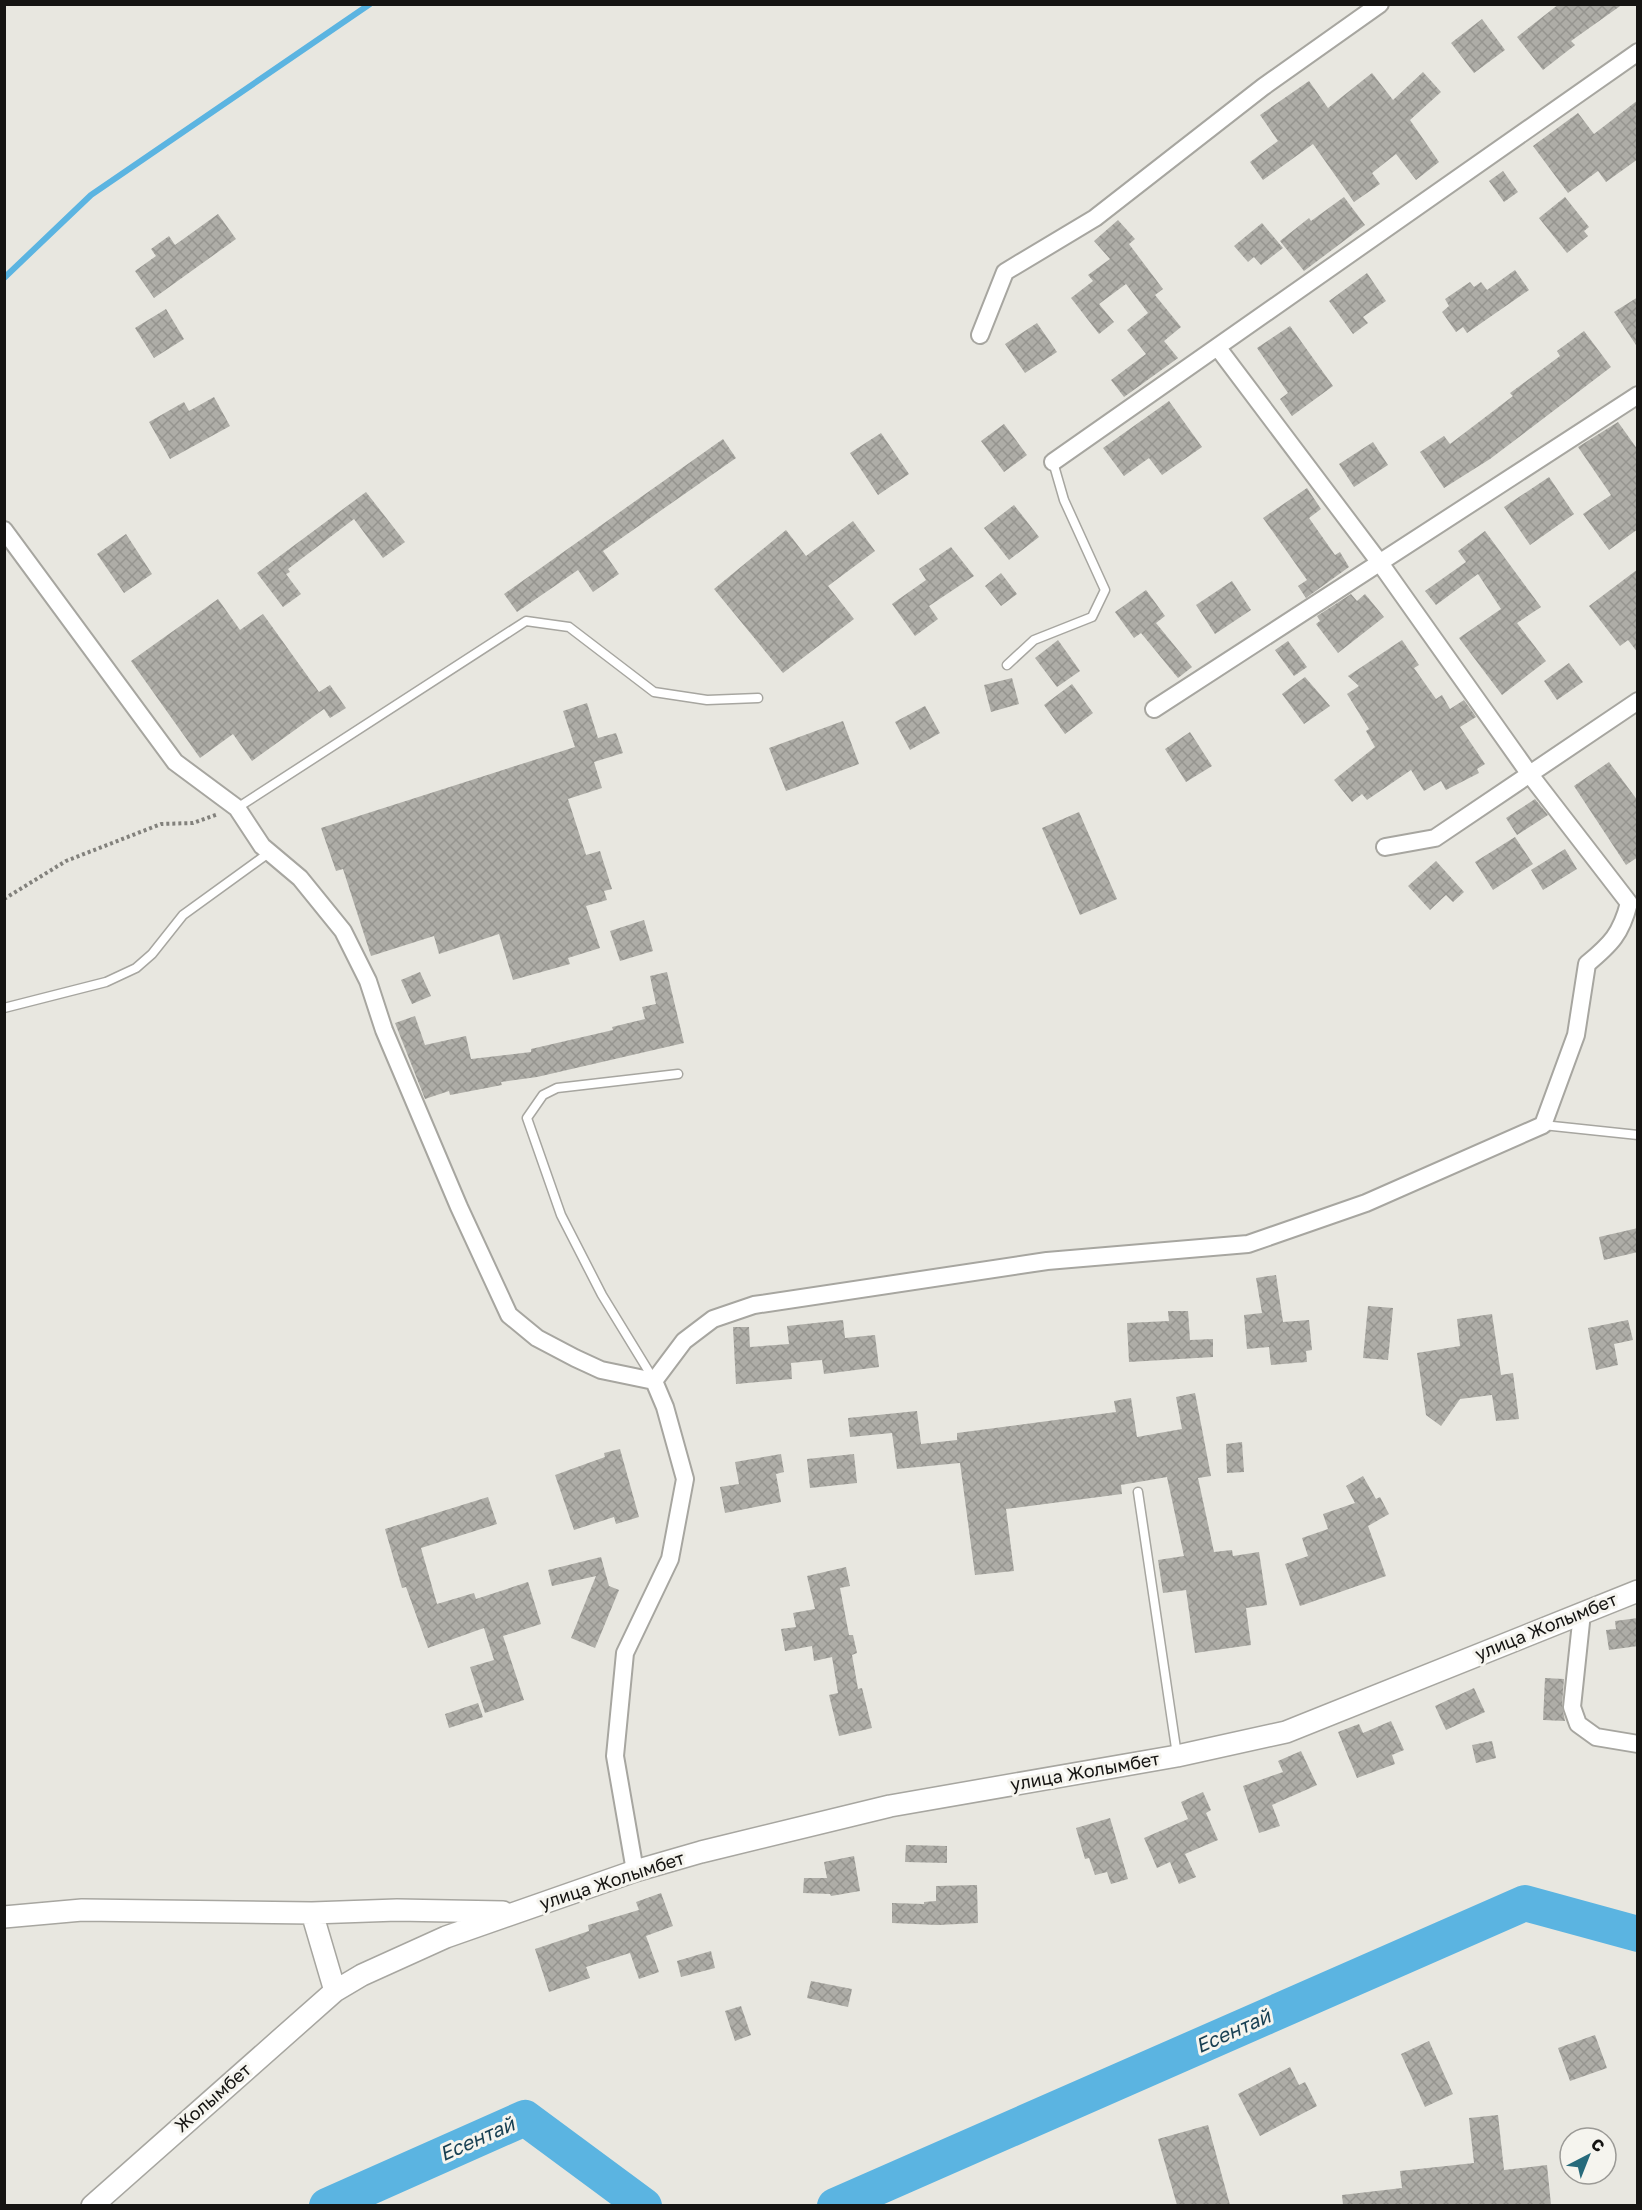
<svg xmlns="http://www.w3.org/2000/svg" width="1642" height="2210" viewBox="0 0 1642 2210" font-family="'Golos Text',sans-serif">
	<style>
		.lines { fill: none; stroke-linecap: round; stroke-linejoin: round }
		.stream { stroke: #5bb4e1; stroke-width: 6 }
		.river { stroke: #5bb4e1; stroke-width: 36 }
		.building { fill: url(#building-cross-hatch) }
		.service-casing { stroke: #a7a6a0; stroke-width: 11 }
		.minor-casing { stroke: #a7a6a0; stroke-width: 20 }
		.tertiary-casing { stroke: #a7a6a0; stroke-width: 24 }
		.path { stroke: #82817c; stroke-width: 4; stroke-dasharray: 3 3; stroke-linecap: butt }
		.service { stroke: #fff; stroke-width: 8 }
		.minor { stroke: #fff; stroke-width: 16 }
		.tertiary { stroke: #fff; stroke-width: 21 }
		.labels { text-anchor: middle; stroke-width: 6; stroke-linejoin: round; paint-order: stroke }
		.street-label { font-size: 18px; fill: #151412; stroke: #f5f4ee }
		.water-label { font-size: 20px; font-style: italic; fill: #173f52; stroke: #f5f4ee }
	</style>
	<defs>
		<pattern id="building-cross-hatch" width="8" height="8" patternUnits="userSpaceOnUse" patternTransform="scale(1.5)"><rect width="8" height="8" fill="#aeada7"/><path d="M0 0l8 8M0 8l8-8" fill="none" stroke="#95948f"/></pattern>
	</defs>
	<rect width="100%" height="100%" fill="#e8e7e0"/>
	<g class="lines">
		<path class="stream" d="M4,278L91,195L370,4"/>
		<path class="river" d="M327,2206L525,2118L644,2206
			M835,2206L1525,1903L1638,1934"/>
	</g>
	<path class="building" d="M1559,4H1623L1571,41L1575,45L1543,70L1517,37Z
		M1482,19L1505,50L1474,73L1451,43Z
		M1423,72L1441,92L1410,120L1439,162L1416,180L1396,154L1372,173L1380,184L1354,202L1313,144L1263,180L1250,162L1278,141L1260,115L1309,81L1328,108L1372,73L1393,100Z
		M1638,100V159L1606,182L1598,171L1568,193L1533,146L1578,113L1594,134Z
		M1503,171L1518,192L1504,202L1489,181Z
		M1344,197L1365,225L1304,271L1280,241L1309,218L1311,221Z
		M1565,197L1589,227L1584,231L1588,236L1567,253L1539,218Z
		M218,214L236,239L154,298L135,271L156,256L151,249L169,236L175,245Z
		M1118,220L1135,239L1129,244L1163,289L1155,295L1181,327L1164,341L1178,358L1124,397L1111,380L1146,354L1127,330L1148,313L1126,284L1099,304L1114,322L1099,334L1071,298L1093,281L1088,275L1110,259L1094,241Z
		M1262,223L1283,248L1261,265L1254,257L1248,262L1234,246Z
		M1515,270L1529,290L1467,333L1463,327L1456,332L1442,312L1449,306L1445,299L1470,282L1474,287L1481,282L1487,290Z
		M1367,273L1386,301L1363,317L1368,323L1353,334L1329,301Z
		M1638,297V348L1614,312Z
		M166,309L184,339L154,358L135,328Z
		M1037,323L1057,352L1025,373L1005,344Z
		M1290,326L1333,386L1292,416L1280,399L1288,393L1257,348Z
		M1584,331L1611,367L1490,459L1444,488L1420,452L1444,436L1450,444L1513,396L1510,393L1560,356L1557,351Z
		M214,397L230,426L170,459L149,422L184,402L189,411Z
		M1169,401L1202,447L1162,475L1149,458L1124,476L1103,448Z
		M1618,422L1638,450V529L1609,550L1583,514L1611,495L1578,447Z
		M1004,424L1027,455L1004,472L981,441Z
		M881,433L909,474L878,495L850,453Z
		M723,439L736,458L603,551L619,574L593,592L578,570L517,612L504,594Z
		M1373,442L1388,465L1354,487L1339,464Z
		M1549,477L1574,514L1530,545L1504,507Z
		M1307,488L1321,509L1309,518L1335,555L1340,552L1349,567L1306,598L1298,586L1307,580L1263,518Z
		M366,492L405,542L383,558L354,519L288,569L290,572L286,574L301,594L283,607L257,573Z
		M1014,505L1039,537L1009,560L984,528Z
		M853,521L875,551L828,586L854,619L783,673L714,589L786,530L806,556Z
		M1485,531L1541,607L1517,623L1546,661L1502,695L1459,638L1501,609L1478,574L1436,605L1425,591L1466,562L1458,551Z
		M126,534L152,574L124,593L97,554Z
		M951,547L974,576L929,606L938,619L915,636L892,604L926,580L919,569Z
		M1638,569V653L1628,640L1620,646L1589,606Z
		M1001,573L1017,594L1001,606L985,586Z
		M1232,581L1251,610L1215,634L1196,605Z
		M1146,590L1165,616L1156,623L1192,667L1178,678L1141,633L1134,638L1115,612Z
		M1351,594L1357,601L1365,594L1384,617L1338,653L1316,624L1320,621L1317,616Z
		M218,599L240,630L263,614L319,692L330,685L346,708L330,718L324,709L252,761L233,734L200,758L131,661Z
		M1058,640L1080,671L1057,687L1035,658Z
		M1402,640L1419,665L1414,668L1436,699L1442,695L1450,709L1464,700L1474,714L1476,717L1460,727L1485,764L1477,769L1479,773L1446,790L1441,781L1424,791L1411,770L1367,800L1362,794L1352,802L1334,780L1375,747L1366,731L1369,729L1347,694L1359,686L1348,676Z
		M1288,641L1307,667L1294,676L1275,650Z
		M1569,663L1583,682L1557,700L1544,681Z
		M1305,677L1330,706L1304,724L1282,694Z
		M1012,678L1019,704L991,712L984,685Z
		M1072,684L1093,713L1065,734L1044,705Z
		M587,703L598,738L616,733L623,753L594,762L602,788L568,799L586,855L600,851L612,889L604,891L607,900L586,906L600,948L568,958L570,964L513,980L499,934L439,954L434,936L371,956L343,869L336,871L321,828L575,747L563,711Z
		M925,706L940,733L910,750L895,722Z
		M843,721L859,764L786,791L769,748Z
		M1190,732L1212,766L1186,782L1165,749Z
		M1609,762L1638,801V857L1626,865L1574,786Z
		M1535,799L1548,815L1517,835L1506,818Z
		M1079,812L1117,899L1080,915L1042,828Z
		M1515,837L1533,864L1493,890L1475,862Z
		M1565,849L1577,869L1543,890L1531,870Z
		M1436,861L1464,892L1453,902L1446,895L1430,910L1408,886Z
		M644,920L653,951L620,961L610,931Z
		M420,972L431,996L412,1004L401,980Z
		M667,972L684,1043L537,1077L501,1082L502,1085L450,1095L449,1091L425,1099L395,1023L415,1016L425,1045L466,1036L471,1059L531,1052V1049L613,1030L612,1027L645,1019L642,1007L656,1004L650,976Z
		M1638,1228V1252L1604,1260L1599,1237Z
		M1276,1275L1283,1322L1309,1320L1312,1350L1306,1351L1307,1362L1271,1365L1269,1347L1247,1349L1244,1315L1262,1313L1256,1278Z
		M1368,1306L1393,1308L1388,1360L1363,1358Z
		M1168,1311H1188L1190,1340L1213,1339V1357L1129,1362L1127,1323L1169,1321Z
		M1492,1314L1501,1375L1513,1373L1519,1419L1496,1421L1492,1395L1460,1399L1441,1426L1426,1415L1417,1353L1460,1346L1457,1319Z
		M843,1320L845,1338L875,1335L879,1367L824,1374L822,1360L791,1363L792,1379L736,1384L733,1327H749L750,1347L789,1344L787,1326Z
		M1628,1320L1633,1340L1614,1344L1618,1365L1596,1370L1588,1328Z
		M1195,1393L1211,1476L1198,1478L1214,1552L1232,1550L1233,1556L1259,1552L1267,1605L1246,1608L1251,1645L1195,1653L1186,1590L1163,1593L1158,1560L1184,1556L1167,1477L1121,1485L1122,1494L1006,1509L1014,1571L975,1575L960,1463L897,1469L892,1433L850,1437L848,1418L917,1411L921,1444L957,1440V1433L1116,1412L1114,1401L1131,1398L1137,1437L1182,1429L1176,1397Z
		M1242,1442L1244,1472L1227,1473L1226,1444Z
		M620,1449L639,1517L616,1524L614,1517L574,1530L555,1475L605,1457L604,1453Z
		M781,1454L784,1472L776,1474L781,1502L725,1513L720,1487L739,1484L735,1462Z
		M854,1454L857,1483L810,1488L807,1459Z
		M1363,1476L1376,1499L1380,1497L1389,1514L1368,1526L1386,1576L1300,1606L1285,1564L1308,1556L1302,1538L1328,1529L1323,1514L1355,1503L1346,1486Z
		M488,1497L497,1524L421,1548L437,1604L474,1593L476,1599L528,1582L541,1624L503,1636L524,1700L485,1713L470,1667L494,1660L484,1628L428,1648L406,1587L402,1588L385,1529Z
		M601,1557L609,1586L619,1590L595,1648L571,1638L596,1576L552,1586L548,1570Z
		M846,1567L850,1586L840,1588L849,1635H853L857,1653L852,1655L858,1689L862,1688L872,1728L839,1736L829,1695L838,1693L832,1657L814,1661L812,1646L785,1651L781,1629L796,1627L793,1613L815,1609L807,1576Z
		M1638,1618V1646L1609,1650L1606,1630L1616,1629L1615,1621Z
		M1545,1678L1564,1679L1562,1706L1565,1721L1543,1720Z
		M1474,1688L1485,1712L1446,1730L1435,1706Z
		M478,1703L483,1717L449,1728L445,1714Z
		M1391,1721L1404,1750L1392,1755L1395,1764L1357,1778L1338,1732L1359,1724L1363,1733Z
		M1492,1741L1496,1758L1476,1763L1472,1745Z
		M1301,1751L1317,1785L1272,1805L1280,1826L1259,1833L1243,1786L1283,1772L1278,1761Z
		M1203,1792L1211,1810L1206,1813L1218,1840L1185,1854L1196,1877L1179,1884L1170,1862L1157,1868L1144,1838L1188,1819L1181,1802Z
		M1110,1818L1128,1879L1111,1884L1107,1872L1095,1875L1089,1858L1085,1859L1076,1828Z
		M906,1845L947,1846V1863L905,1862Z
		M854,1856L860,1891L831,1896L830,1894L803,1893L804,1878H827L824,1862Z
		M977,1885L978,1923L938,1925L892,1923V1903L924,1904V1902L936,1901V1886Z
		M661,1893L673,1926L646,1936L659,1972L639,1979L630,1953L586,1967L590,1978L549,1992L535,1949L589,1931L588,1925L639,1910L636,1902Z
		M711,1951L715,1968L681,1977L677,1961Z
		M811,1981L852,1989L848,2007L807,1998Z
		M741,2006L751,2035L735,2041L725,2011Z
		M1595,2035L1607,2068L1570,2081L1558,2048Z
		M1429,2041L1453,2094L1425,2107L1401,2054Z
		M1290,2067L1299,2085L1305,2082L1317,2106L1260,2136L1238,2094Z
		M1498,2115L1504,2170L1547,2165L1551,2205H1343L1342,2195L1402,2188L1400,2171L1474,2163L1469,2118Z
		M1208,2125L1230,2205H1177L1158,2139Z"/>
	<g class="lines">
		<g class="service-casing">
			<path id="service" d="M1007,665L1034,640L1092,617L1105,590L1064,500L1053,462
				M237,808L526,621L569,627L654,692L707,700L758,698
				M4,1008L106,982L136,968L152,954L183,915L270,852
				M1543,1125L1638,1135
				M654,1380L602,1295L561,1215L527,1118L543,1095L557,1088L678,1074
				M1138,1492L1177,1755"/>
		</g>
		<g class="minor-casing">
			<path id="minor" d="M980,335L1005,272L1095,218L1263,87L1380,4
				M1053,462L1638,52
				M4,530L175,762L237,808L262,846L300,878L343,931L368,981L384,1030L459,1207L509,1315L537,1338L575,1358L601,1370L654,1381
				M1154,709L1638,395
				M1385,847L1435,838L1638,701
				M1582,1613L1572,1707L1578,1724L1596,1737L1638,1744
				M635,1871L615,1756L625,1653L670,1559L685,1479L665,1407L654,1381L684,1341L713,1319L754,1305L1047,1261L1248,1244L1366,1203L1543,1125L1576,1035L1587,964C1611,944 1621,934 1629,903L1531,776L1380,563L1218,348"/>
		</g>
		<g class="tertiary-casing">
			<path id="tertiary" d="M312,1913L335,1991
				M4,1917L82,1910L312,1913L397,1910L503,1912
				M92,2206L335,1991L362,1975L446,1937L635,1871L701,1852L890,1806L1177,1756L1286,1732L1638,1591"/>
		</g>
		<path class="path" d="M4,899L66,861L161,824L193,823L218,814"/>
		<use href="#service" class="service"/>
		<use href="#minor" class="minor"/>
		<use href="#tertiary" class="tertiary"/>
	</g>
	<g class="labels">
		<g class="street-label">
			<text transform="translate(1546 1627) rotate(-22)" y="6">улица Жолымбет</text>
			<text transform="translate(1085 1772) rotate(-10)" y="6">улица Жолымбет</text>
			<text transform="translate(612 1881) rotate(-18)" y="6">улица Жолымбет</text>
			<text transform="translate(213 2098) rotate(-41)" y="6">Жолымбет</text>
		</g>
		<g class="water-label">
			<text transform="translate(1233 2031) rotate(-24)" y="7">Есентай</text>
			<text transform="translate(477 2139) rotate(-24)" y="7">Есентай</text>
		</g>
	</g>
	<rect width="1642" height="2210" fill="none" stroke="#151412" stroke-width="12"/>
	<g transform="translate(1588 2156) rotate(42)"><circle r="28" fill="#f5f4ee" stroke="#9b9a96" stroke-width="1.5"/>
	<path d="M0-4.5L10 22L0 15L-10 22Z" fill="#266a7b"/>
	<text y="-9" font-size="16" font-weight="bold" text-anchor="middle" fill="#151412">С</text>
	</g>
</svg>
